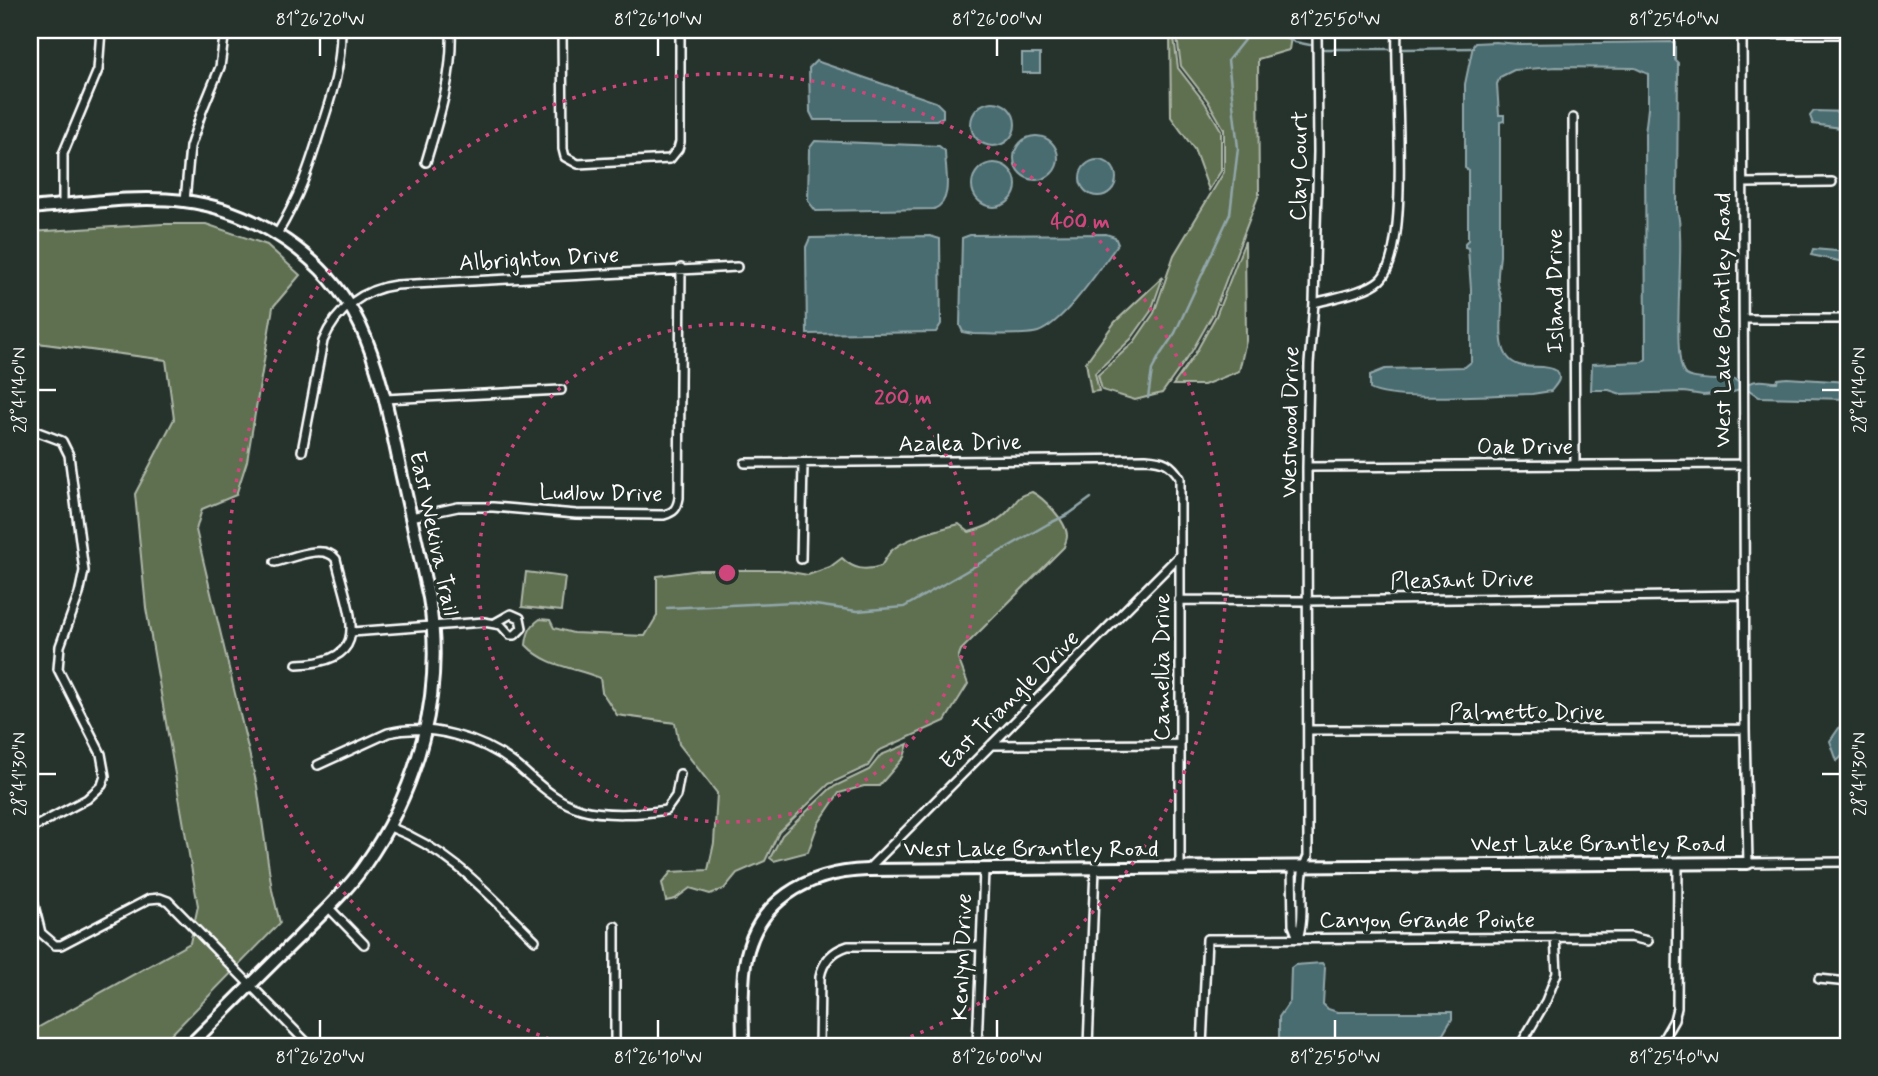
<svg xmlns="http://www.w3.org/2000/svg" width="1878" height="1076" viewBox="0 0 1878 1076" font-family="Mynerve,sans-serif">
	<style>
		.green { fill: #5f6f51; stroke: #afb7a8; stroke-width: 2 }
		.water { fill: #4a6c71; stroke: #92a7aa; stroke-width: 2 }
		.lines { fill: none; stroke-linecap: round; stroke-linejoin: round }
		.stream { stroke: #92a7aa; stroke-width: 2.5 }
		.street-casing { stroke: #fff; stroke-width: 12 }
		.secondary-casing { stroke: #fff; stroke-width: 16 }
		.street { stroke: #26332d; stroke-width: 7 }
		.secondary { stroke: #26332d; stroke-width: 10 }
		.ticks { fill: none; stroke: #fff; stroke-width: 2.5 }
		.ring { fill: none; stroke: #ce467c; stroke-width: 3.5; stroke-dasharray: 3.5 7 }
		.labels { text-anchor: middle; stroke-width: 7; stroke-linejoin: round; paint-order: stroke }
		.street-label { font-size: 23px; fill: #fff; stroke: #26332d }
		.centre { fill: #ce467c; stroke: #26332d; stroke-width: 3.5 }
		.ring-label { font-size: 21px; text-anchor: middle; font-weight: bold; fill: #ce467c; stroke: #26332d; stroke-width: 7; stroke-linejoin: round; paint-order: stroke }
		.neatline { fill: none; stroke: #fff; stroke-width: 2.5 }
		.ticks-label { font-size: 18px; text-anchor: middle; fill: #fff }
	</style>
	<rect width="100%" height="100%" fill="#26332d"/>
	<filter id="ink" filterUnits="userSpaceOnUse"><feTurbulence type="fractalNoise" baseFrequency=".0143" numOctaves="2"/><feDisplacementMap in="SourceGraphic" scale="14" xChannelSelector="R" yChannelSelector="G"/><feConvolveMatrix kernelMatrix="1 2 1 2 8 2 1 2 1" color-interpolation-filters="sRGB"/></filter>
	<g filter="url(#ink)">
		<path class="green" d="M1170,30H1173L1178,68L1205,103L1221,130V171L1209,190L1194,149L1171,117Z
			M1176,30H1292L1289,50L1258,59L1259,194L1213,314L1192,351L1162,393L1135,400L1102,390L1098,375L1134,342L1154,313L1174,255L1224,172V129L1208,101L1181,66Z
			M163,224H206L267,245L300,275L273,307L247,461L236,495L202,509L196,530L257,786L272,890L280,923L160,1046H30V1032L190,943L198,906L146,608L135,494L174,419L166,360L30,342V232Z
			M1245,241L1246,341L1239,371L1204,385H1173L1195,354L1216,316Z
			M1163,277L1151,311L1131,339L1095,373L1099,391L1091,392L1086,362L1115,322Z
			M1032,492C1044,498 1067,522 1067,536C1067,540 1065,543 1064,547L961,650L958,658L968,684L945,721L878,751L868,766L829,784L779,832L765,861L737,873L724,889L710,894L690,888L675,899L666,901L662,883L671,872L708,870L714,843L717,793L679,744L675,723L617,715L602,692L600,678C574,667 547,667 526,645C527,633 530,626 540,619L550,620L554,628L573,633L645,636L657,616V576L699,570H779L808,575L830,567L842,558C854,570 866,571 881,566C884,562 887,556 890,552C903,538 941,529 959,524L969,532C985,528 999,522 1010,509C1019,498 1017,497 1032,492Z
			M526,572L565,577L561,611L522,607Z
			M908,744L904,757L879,786H864L839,793L818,824L808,852L774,861L770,858L782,835L831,788L869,770L881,755Z"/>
		<path class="water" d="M1495,42L1519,44L1675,42V60L1678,63L1677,210C1687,238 1669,362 1686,375C1693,380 1726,381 1734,379C1744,388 1748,382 1757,381C1763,380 1771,382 1777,382L1778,379L1787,378L1848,382V399L1759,397L1749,390H1740L1730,393L1703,395L1684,392L1621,394L1609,390H1591L1592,364L1642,362L1646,359L1645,134L1648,108V74L1635,68L1556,67L1514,70L1500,77L1497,84L1499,115H1504V121L1500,122V256C1499,266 1497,275 1498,284C1499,290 1501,295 1502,300C1503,320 1494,357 1519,365C1532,369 1545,364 1557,371C1562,380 1557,383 1551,391L1532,394C1499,394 1394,403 1370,389V375L1385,369L1465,367L1471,362V289L1468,248L1465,247V243L1468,240V170L1465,168V84L1473,46L1475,43Z
			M1022,54H1040V73H1022Z
			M816,61L936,102L943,109V117L936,120H814L810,112L809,68Z
			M971 124a22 22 0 1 1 44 0a22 22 0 1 1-44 0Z
			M1814,111L1848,112V129L1813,124L1810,116Z
			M1014 158a22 22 0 1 1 44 0a22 22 0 1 1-44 0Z
			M815,141L939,146L945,151C945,169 954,202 934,209L816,211L808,201L809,149Z
			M1080 178a18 18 0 1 1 36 0a18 18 0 1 1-36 0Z
			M972 185a22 22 0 1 1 44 0a22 22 0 1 1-44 0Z
			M1106,234L1115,237L1118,244C1101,267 1064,323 1038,332C1025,336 989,334 973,334L963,332L960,326L962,238L970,235Z
			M930,236L940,239L941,324L936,332L807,334L806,247L810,238Z
			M1813,249L1848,252V263L1811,255Z
			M1848,715C1848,733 1852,749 1837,761L1830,741Z
			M1322,963L1325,967L1323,1004L1328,1009L1337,1012H1452V1019L1436,1046H1279V1017L1290,1001L1291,968L1295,965Z"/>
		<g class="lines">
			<path class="stream" d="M1267,30L1295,42L1310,45
				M1324,49H1389
				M1403,49L1473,48
				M1148,398L1152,370L1160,355L1175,333L1230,214L1238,148L1228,60L1252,30
				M667,608L794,602L857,611L904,607L1048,524L1069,514L1091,498"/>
			<g class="street-casing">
				<path id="street" d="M562,30L563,149L565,157L578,164L670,159L678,149L680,142V30
					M1742,30L1745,729L1748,863L1848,862
					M1742,34H1848
					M1573,118L1575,465
					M426,162C439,118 453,76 451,30
					M1743,183L1832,182
					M185,201L190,147L202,111L220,67L225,30
					M63,205V154L98,70L101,30
					M277,234C299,198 310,165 322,125C333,91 341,66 341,30
					M1314,303C1332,298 1367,292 1380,280C1412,250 1394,79 1397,30
					M1744,319H1839
					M385,399L561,390
					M30,429L62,441L69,455L84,571L79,594L60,646L58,669L101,754L105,776L102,785L87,799L30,829
					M302,451L323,341C336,310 363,289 396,285L737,267
					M745,463L1146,459C1163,460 1171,463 1180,478V868
					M1307,467L1744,464
					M411,517L458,507H493L576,514L664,515C674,512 677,509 679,498L681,268
					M801,559L803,463
					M275,562C292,558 324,543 336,559C348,613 377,662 297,664
					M1179,600L1306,601L1745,595
					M352,632L484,622L501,625L510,635H515L522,628L520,618L511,614L495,623
					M1308,730L1745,729
					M991,745L1180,744
					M318,765L388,733C430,723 481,738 515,764C536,781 554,801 581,809C603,816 643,814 666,810L676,796L680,774
					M390,827C452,851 488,894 535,940
					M1292,866L1293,925L1298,938C1307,912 1296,881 1308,856L1307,467L1309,364L1314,303L1318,152L1317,30
					M867,870L1179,556
					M30,889L41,933L55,945H61L149,899L160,898L168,901L310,1046
					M328,907L364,944
					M1819,979L1848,982
					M615,1046V926
					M819,1046L820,977C823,961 832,951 848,946H981
					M977,1046L984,870
					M1088,1046L1095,868
					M1202,1046L1207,939L1631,937L1648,941
					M1520,1046L1546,1001L1557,973L1555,937
					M1659,1046L1674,1020L1677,1008L1678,863"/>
			</g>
			<g class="secondary-casing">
				<path id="secondary" d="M30,208C80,204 134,195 184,201C256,210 328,258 360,325C380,368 389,416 399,463C409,508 419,553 429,598C445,692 419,788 364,866C346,892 321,914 299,937C262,973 226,1010 189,1046
					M743,1046C743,1019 741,991 745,964C755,901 807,872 867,870L1748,863"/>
			</g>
			<use href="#street" class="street"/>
			<use href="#secondary" class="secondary"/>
		</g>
	</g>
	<path class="ticks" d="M320,38V56M658,38V56M997,38V56M1335,38V56M1674,38V56M38,390H56M1822,390H1840M38,774H56M1822,774H1840M320,1020V1038M658,1020V1038M997,1020V1038M1335,1020V1038M1674,1020V1038"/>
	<g class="ring">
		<circle cx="727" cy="573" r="249"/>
		<path d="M569 1046A499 499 0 1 1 885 1046"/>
	</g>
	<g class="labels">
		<g class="street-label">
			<text transform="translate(1298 166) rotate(-89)" y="8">Clay Court</text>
			<text transform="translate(539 258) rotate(-3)" y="8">Albrighton Drive</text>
			<text transform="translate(1554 291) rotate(-90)" y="8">Island Drive</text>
			<text transform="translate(1722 320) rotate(-90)" y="8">West Lake Brantley Road</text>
			<text transform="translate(1289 422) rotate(-89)" y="8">Westwood Drive</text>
			<text transform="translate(960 442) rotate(-1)" y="8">Azalea Drive</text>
			<text x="1525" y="454">Oak Drive</text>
			<text transform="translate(601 492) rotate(1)" y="8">Ludlow Drive</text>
			<text transform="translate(435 533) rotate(78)" y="8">East Wekiva Trail</text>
			<text transform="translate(1462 579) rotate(-1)" y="8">Pleasant Drive</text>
			<text transform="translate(1161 667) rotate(-90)" y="8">Camellia Drive</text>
			<text transform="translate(1009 699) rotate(-45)" y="8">East Triangle Drive</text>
			<text x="1527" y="719">Palmetto Drive</text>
			<text x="1598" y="851">West Lake Brantley Road</text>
			<text x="1031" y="856">West Lake Brantley Road</text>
			<text x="1427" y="927">Canyon Grande Pointe</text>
			<text transform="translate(961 957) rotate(-88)" y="8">Kenlyn Drive</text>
		</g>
	</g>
	<circle cx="727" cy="573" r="10" class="centre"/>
	<g class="ring-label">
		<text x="1080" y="228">400 m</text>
		<text x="903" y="404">200 m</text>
	</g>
	<rect width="1878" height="1076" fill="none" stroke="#26332d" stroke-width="77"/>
	<rect x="38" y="38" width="1802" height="1000" class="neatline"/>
	<g class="ticks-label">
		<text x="320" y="25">81°26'20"W</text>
		<text x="658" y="25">81°26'10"W</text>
		<text x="997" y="25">81°26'00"W</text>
		<text x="1335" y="25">81°25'50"W</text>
		<text x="1674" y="25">81°25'40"W</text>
		<text transform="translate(19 390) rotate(-90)" y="6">28°41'40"N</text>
		<text transform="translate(1859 390) rotate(-90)" y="6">28°41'40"N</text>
		<text transform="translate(19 774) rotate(-90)" y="6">28°41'30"N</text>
		<text transform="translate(1859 774) rotate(-90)" y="6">28°41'30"N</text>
		<text x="320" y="1063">81°26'20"W</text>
		<text x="658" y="1063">81°26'10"W</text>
		<text x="997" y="1063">81°26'00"W</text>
		<text x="1335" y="1063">81°25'50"W</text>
		<text x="1674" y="1063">81°25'40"W</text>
	</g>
</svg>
